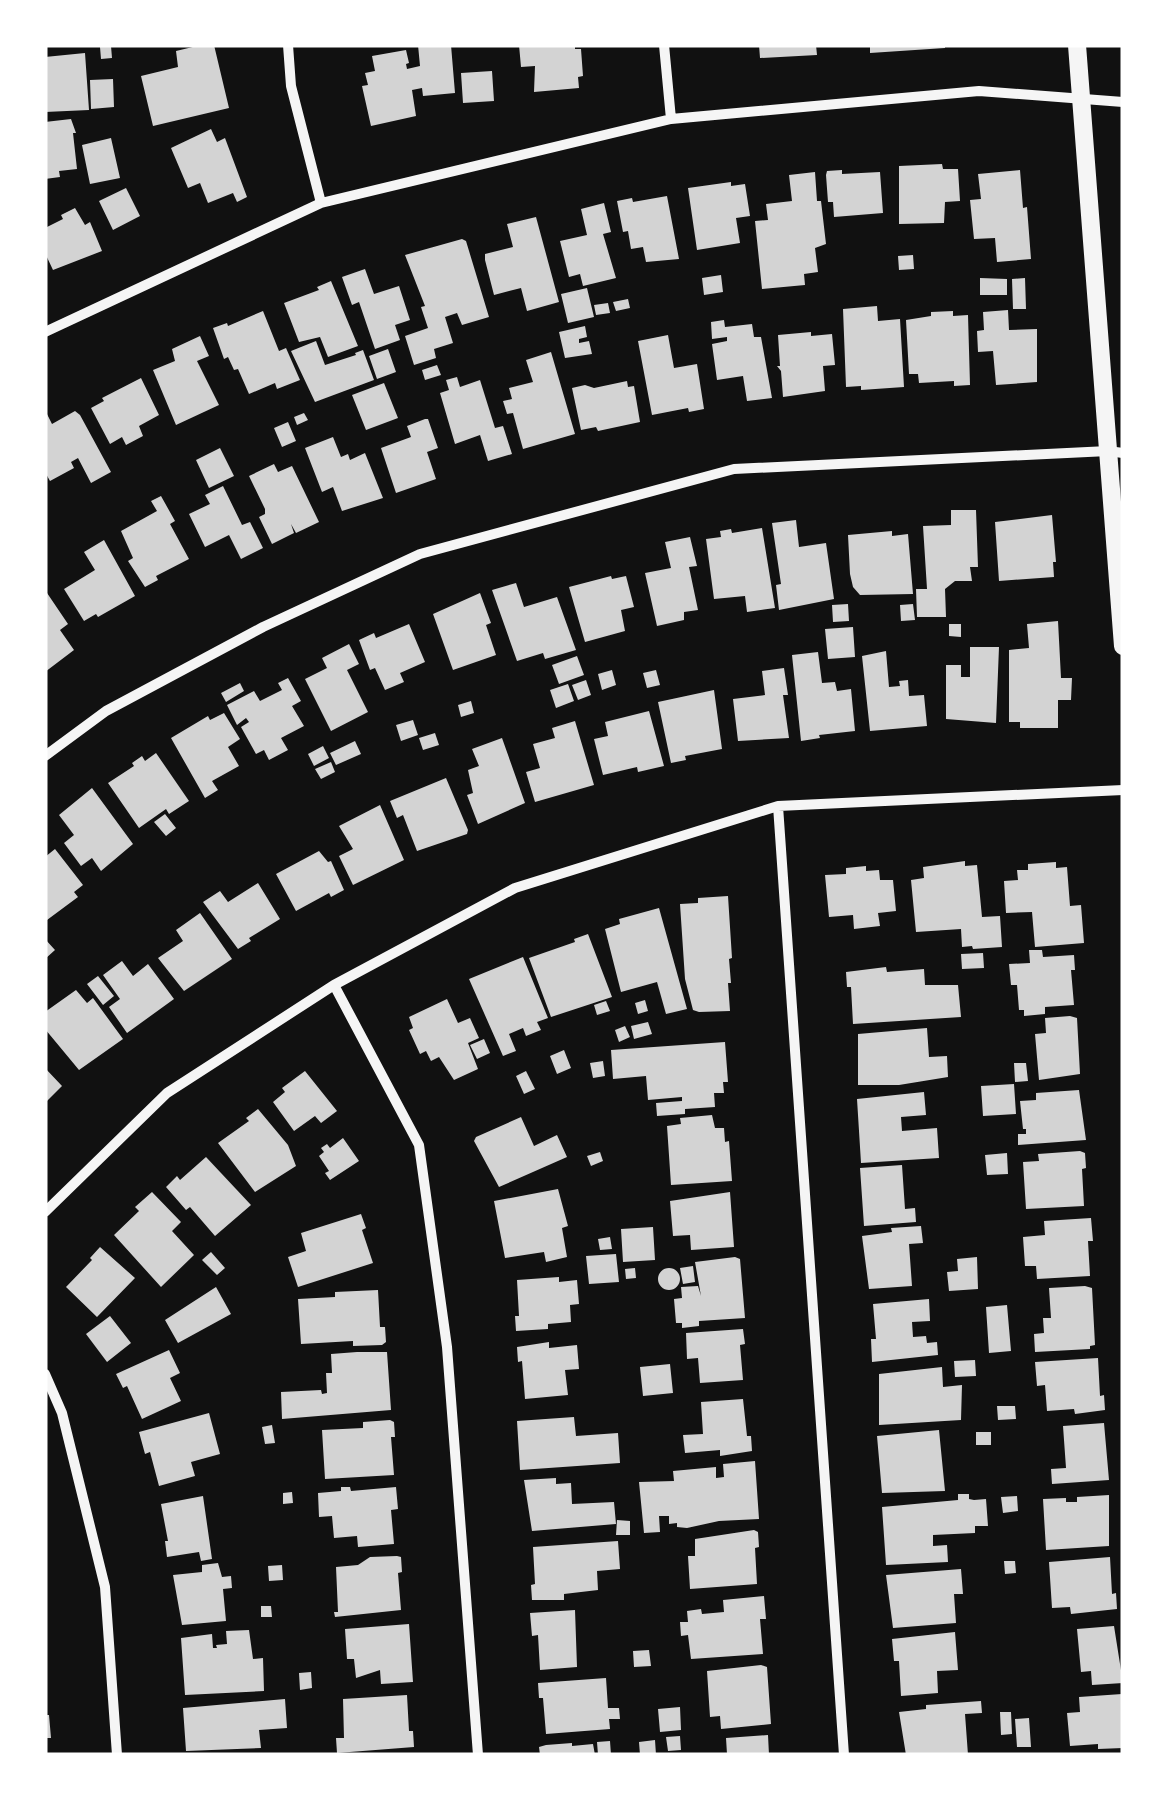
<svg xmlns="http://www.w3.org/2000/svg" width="1168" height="1800" viewBox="0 0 1168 1800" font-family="'Varela Round',sans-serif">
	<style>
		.building { fill: #d3d3d3 }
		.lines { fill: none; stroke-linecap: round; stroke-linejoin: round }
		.minor { stroke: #f5f5f5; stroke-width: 10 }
		.tertiary { stroke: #f5f5f5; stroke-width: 18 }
	</style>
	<rect width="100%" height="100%" fill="#111"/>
	<path class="building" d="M201,45H214L229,108L153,126L141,76L178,67L176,51Z
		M418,45H451L455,93L423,96L422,88L412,90L416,116L371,126L362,86L368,85L365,73L375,71L372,56L406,50L409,63L406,64L407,69L420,66Z
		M519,45H575V49H581L583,76L578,77L579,88L534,92L535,66L521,67Z
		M759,45H816L817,55L760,58Z
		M870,45H945V48L870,53Z
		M111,46L112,58L101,59L100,47Z
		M85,53L89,110L45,112V57Z
		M492,71L494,101L463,103L461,73Z
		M113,79L114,107L91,109L90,80Z
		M71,119L76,133H73L77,169L59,171L60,177L45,179V122Z
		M211,129L217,142L225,138L247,197L237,202L233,193L208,203L200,183L188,188L171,148Z
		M111,138L120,178L90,184L82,145Z
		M942,164L943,169H958L960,201L945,202L944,223L899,224V166Z
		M842,170V174L880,172L883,213L834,217L833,202H828L826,175L827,171Z
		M1020,170L1023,208L1027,207L1031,259L997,262L995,238L974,239L970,200L981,199L978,174Z
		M815,172L817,201H821L826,244L815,248L818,272L804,274L805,285L762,289L755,221L768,220L766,204L792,201L789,175Z
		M731,182V186L745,184L750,216L736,218L740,243L697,250L688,188Z
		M126,188L140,216L113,230L99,201Z
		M667,196L679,259L646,262L643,247L631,249L628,231L623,232L617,201L632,198L633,202Z
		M604,203L611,232L603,234L616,278L583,286L580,274L569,277L560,241L587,235L581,209Z
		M75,208L85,225L90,222L102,251L53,270L45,253V228L63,219L61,215Z
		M536,217L559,302L527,311L521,288L494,295L485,260V254L513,247L507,224Z
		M462,239L466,241L489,317L462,325L457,313L445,317L453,343L434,349L436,358L414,365L405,336L428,328L421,307L425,306L405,255Z
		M913,255L914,269L899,270L898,256Z
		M365,269L374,294L399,286L410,320L395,325L400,340L375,349L359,302L352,305L342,277Z
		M721,275L723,292L704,295L702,278Z
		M980,278L1007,279V295H980Z
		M1025,278L1026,309H1013L1012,279Z
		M331,281L358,346L328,357L320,337L299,342L284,303L319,290L317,287Z
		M587,288L594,317L568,323L561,294Z
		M628,299L630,308L616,311L613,302Z
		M608,303L610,313L596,315L594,305Z
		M877,306L878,321L900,319L904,387L861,390V386L846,387L843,309Z
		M1008,310L1009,330L1037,329V382L996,385L993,351L978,352L977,331L984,330L983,312Z
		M263,311L279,351L286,348L300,380L277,389L275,383L249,394L238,369L234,370L228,357L224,359L213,328L227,323L228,326Z
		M953,311V316L968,315L970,385L954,386V381L919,383L918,374H909L906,320L931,316V312Z
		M724,320L725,327L752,324L754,337H761L772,398L747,401L743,376L717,380L712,344L727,341V337L712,339L711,322Z
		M585,326L587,337L579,339V343L589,341L592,354L565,358L559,332Z
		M811,332V336L832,334L835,365L823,366L825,391L783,397L781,371L777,366H780L778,335Z
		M668,335L674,368L697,364L704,409L689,412L688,408L652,415L638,341Z
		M200,336L209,356L197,361L219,405L176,425L153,370L175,361L172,349Z
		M316,341L325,365L356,355L355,353L363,350L374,380L315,402L291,351Z
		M388,349L396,372L377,379L369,356Z
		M551,352L575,434L523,449L513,413L507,414L503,401L512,399L509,388L533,382L526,360Z
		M437,365L441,375L425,380L422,370Z
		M457,377L460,387L480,380L495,428L503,426L512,454L488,461L480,435L455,444L440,393L449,390L446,380Z
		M141,378L159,415L139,426L143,436L126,445L122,437L110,444L91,408L104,401L102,398Z
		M627,381L628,387L634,386L640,422L598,431L596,427L581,430L572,388L585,385L594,388Z
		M384,383L398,418L366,430L352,395Z
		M45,410L52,424L75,411L80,415L111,472L91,483L78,458L71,462L74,468L50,481L45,472Z
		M304,413L308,420L297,425L294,417Z
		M425,419H428L438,448L427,452L436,479L396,493L381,448L411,437L407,426Z
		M288,422L296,441L282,447L274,428Z
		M333,437L341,457L348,454L350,460L365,453L383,498L342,511L333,487L322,492L305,448Z
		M220,448L234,476L209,488L196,460Z
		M274,464L278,472L292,466L319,522L296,533L291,524L294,533L272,544L259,517L265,514V509L249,476Z
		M223,486L242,525L250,522L263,548L241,559L229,535L205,547L189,514L210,504L205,495Z
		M161,496L175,521L170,524L189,559L156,576L158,580L145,587L128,561L133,558L121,531L157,511L151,501Z
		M951,510H976L978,567H970L972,581H955L945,589L946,617H917L916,589H927L923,526L951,525Z
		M1052,515L1056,562H1053L1054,577L999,581L995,522Z
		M796,520L799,547L826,543L834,599L779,610L776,585L781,584L772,523Z
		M762,528L775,608L747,612L745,596L714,599L706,539L721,537L720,531L731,529L732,533Z
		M892,531V536L908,534L913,594L860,595L853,587L850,574L848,535Z
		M690,537L697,566L689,567L698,610L684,612V620L657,626L645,573L671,568L665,542Z
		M104,540L135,596L98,617L96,614L84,621L64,589L95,570L84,552Z
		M611,576L612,579L626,576L634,607L621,610L625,631L585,642L569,587Z
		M516,583L524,607L557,597L576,650L545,659L543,653L517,661L492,590Z
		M45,590L68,624L60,630L74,650L45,672Z
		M480,593L491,623L486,625L496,655L453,670L433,614Z
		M848,604L849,621L833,622L832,605Z
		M913,604L915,620L901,621L900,605Z
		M1058,621L1061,678H1072L1071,700H1058V728H1020V722H1009V650L1029,648L1027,624Z
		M409,624L425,662L400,673L404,682L385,690L375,668L370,670L359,640L374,633L376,638Z
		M949,624H961V637L949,636Z
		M853,627L855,657L828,659L825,629Z
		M349,644L359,664L347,670L368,712L331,731L305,679L327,668L322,658Z
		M970,647H999L996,723L946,719V665H961V677H970Z
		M886,651L889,687L900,686L899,681L908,680L909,696L924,695L927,726L870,731L862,656Z
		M818,652L822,683L835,682L837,691L851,689L855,731L819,735L820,738L801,741L792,655Z
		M577,656L584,675L559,684L552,665Z
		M784,668L788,695H783L789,738L738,741L733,699L765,695L762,671Z
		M612,670L616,685L602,690L598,674Z
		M656,670L660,685L647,688L643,673Z
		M288,678L301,701L292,706L304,726L281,738L288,750L269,760L264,750L256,754L241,727L249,722L246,718L237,725L227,705L254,691L260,701L282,690L278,683Z
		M586,680L591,695L578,700L572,685Z
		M240,683L244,691L226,702L221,693Z
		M568,684L574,701L556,708L550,690Z
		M714,690L722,749L685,756L686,760L671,763L658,702Z
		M471,701L474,713L461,717L458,705Z
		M649,711L664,766L638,772L637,767L603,775L594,739L608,736L605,722Z
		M224,713L240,739L228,747L239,766L212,781L218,790L205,798L171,738L208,716L210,720Z
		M413,720L418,735L401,741L396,725Z
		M575,721L594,785L535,802L526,772L540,768L533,744L555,738L552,728Z
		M435,733L439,745L423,750L419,738Z
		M502,738L525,803L478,824L467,795L473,793L468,770L479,766L472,749Z
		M355,741L361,754L336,765L330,753Z
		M323,746L329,758L314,766L308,754Z
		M156,753L189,801L169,814L166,809L139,828L108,783L134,766L132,763L142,756L145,761Z
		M331,762L335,772L321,779L315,769Z
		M446,778L468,830L467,834L417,851L403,815L397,818L390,801Z
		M92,788L133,844L101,871L92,858L81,866L64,843L74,835L59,815Z
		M380,805L404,860L353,885L339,856L353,849L339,826Z
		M165,814L176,828L166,836L154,822Z
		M55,849L83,885L74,892L78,897L47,920L45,857Z
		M319,851L328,862L331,861L344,890L331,897L329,893L296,911L276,874Z
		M965,861V866L977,865L982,917L1000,916L1002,947L973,949L972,946L962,947L961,929L916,932L911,880L924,878L923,867Z
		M1056,862V868L1067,867L1070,906L1081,905L1084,943L1035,947L1032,912L1006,913L1004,881L1018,880L1017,870H1028V864Z
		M866,866V871L879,870L880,880H893L896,911L878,913L880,926L854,929L853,915L829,917L825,875L846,874V868Z
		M258,883L280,919L249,938L251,941L238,949L203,902L220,891L228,902Z
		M728,896L732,958L729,959L731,983H728L730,1011L699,1012L693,1010L685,979L680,904L698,903V898Z
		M659,908L687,1009L666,1014L657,982L621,992L605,929L620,924L619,919Z
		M200,913L232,959L184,991L158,958L183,941L176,930Z
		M588,934L612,997L551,1017L529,958L575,942L574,939Z
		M45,939L55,950L45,959Z
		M1029,950H1042L1043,957L1074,955L1075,970H1071L1074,1005L1045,1007V1014L1024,1016V1010H1019L1017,985H1011L1009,964L1030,963Z
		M983,953L984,968L962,969L961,954Z
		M523,957L548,1018L537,1022L541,1030L526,1036L523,1028L509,1034L516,1051L503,1056L469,979Z
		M122,961L133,976L148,964L174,999L127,1033L109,1007L120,999L103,975Z
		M886,967L887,972L924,969L925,985H958L961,1017L853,1024L851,987H847L846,972Z
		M98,976L114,996L103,1005L87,984Z
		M76,990L87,1003L93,998L123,1039L79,1070L45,1029V1012Z
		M447,999L458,1023L470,1018L479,1038L468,1043L478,1069L454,1080L439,1057L431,1061L426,1051L420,1054L409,1030L413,1028L409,1017Z
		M645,1000L648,1011L638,1014L635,1003Z
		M606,1001L610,1011L597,1015L594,1005Z
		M1070,1016L1077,1018L1080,1074L1039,1080L1035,1034L1046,1033L1045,1018Z
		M648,1022L652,1034L634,1039L631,1026Z
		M625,1026L630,1037L619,1042L615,1030Z
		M927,1028L929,1057L947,1056L948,1077L899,1085H858V1034Z
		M484,1039L490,1053L477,1059L470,1045Z
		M725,1042L728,1082H723L724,1093H714L715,1107L685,1109V1114L657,1116L656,1103L682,1101V1097L648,1100L646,1076L613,1079L611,1050Z
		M564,1050L571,1068L557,1074L550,1056Z
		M603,1061L605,1076L593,1078L590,1063Z
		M1014,1063H1026L1028,1081L1015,1082Z
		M45,1068L62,1086L45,1103Z
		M305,1071L337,1111L321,1123L315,1116L294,1131L273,1102L285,1092L282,1088Z
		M526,1071L535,1089L524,1094L516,1076Z
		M1014,1084L1016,1114L983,1116L981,1086Z
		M1079,1090L1086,1140L1018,1145V1134H1026V1129H1023L1020,1101L1036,1100V1093Z
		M924,1092L926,1115L901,1117L902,1131L937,1128L939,1158L861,1163L857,1099Z
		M258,1109L288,1145L296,1166L255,1192L218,1143L249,1121L246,1118Z
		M712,1115L715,1128H724L725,1142L729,1141L732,1181L671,1185L667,1126L681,1124L680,1118Z
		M521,1117L534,1146L557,1135L567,1157L499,1187L474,1141L476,1137Z
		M343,1138L359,1161L330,1180L325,1173L329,1171L319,1156L324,1152L321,1148L327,1144L330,1148Z
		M1080,1151L1085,1153L1086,1168L1082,1169L1084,1206L1026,1209L1023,1162L1039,1161L1038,1154Z
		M600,1152L603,1161L591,1166L587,1156Z
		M1007,1153L1008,1174L987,1175L985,1155Z
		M206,1157L251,1205L215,1236L190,1207L186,1210L166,1187L177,1176L180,1180Z
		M902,1165L905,1209L915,1208L916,1222L864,1226L860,1168Z
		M558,1189L568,1226L562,1228L567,1257L546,1262L544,1252L505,1258L494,1201Z
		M152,1192L181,1222L172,1231L194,1255L161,1287L114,1235L139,1211L135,1207Z
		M730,1192L734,1247L691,1250L690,1235L673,1236L670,1201Z
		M361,1214L366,1228L362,1230L373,1263L298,1287L288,1257L306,1251L301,1233Z
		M1091,1218L1093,1241H1088L1090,1276L1037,1279L1036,1266H1025L1023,1237L1045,1235L1044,1221Z
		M921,1226L923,1243L909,1244L912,1286L869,1289L862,1236L892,1232L891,1228Z
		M653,1227L655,1260L623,1262L621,1229Z
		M610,1237L612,1249L600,1250L598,1239Z
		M100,1247L135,1278L97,1317L66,1287L92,1260L90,1258Z
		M211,1252L225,1268L217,1275L202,1260Z
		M616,1254L619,1282L589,1284L586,1256Z
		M735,1257L740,1259L745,1318L699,1321V1326L682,1328V1323H676L674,1299L682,1298L681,1287L698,1286L701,1296L695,1262Z
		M977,1257L978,1289L949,1291L947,1272L958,1271L957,1259Z
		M693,1266L695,1282L683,1284L680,1268Z
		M635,1268L636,1278L626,1279L625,1269Z
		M658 1279a11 11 0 1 1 22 0a11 11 0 1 1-22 0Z
		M559,1277V1282L577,1280L579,1304L570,1305L571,1322L548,1324V1329L516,1331L515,1316H519L517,1280Z
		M1085,1286L1092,1288L1095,1345L1090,1346V1349L1035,1352L1034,1334L1044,1333L1043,1318H1051L1049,1288Z
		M216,1287L231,1314L178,1343L165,1320Z
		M378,1290L380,1327H385L386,1342L382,1345L353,1346V1341L301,1344L298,1299L335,1297V1292Z
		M929,1299L930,1321L912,1322L913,1337L926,1336L927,1343L937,1342L938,1355L872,1362L871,1339H876L873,1304Z
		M1007,1305L1011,1351L989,1353L986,1307Z
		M110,1316L131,1343L107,1362L86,1334Z
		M743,1329L745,1344L740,1345L743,1380L700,1383L698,1358L687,1359L686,1333Z
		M549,1342V1348L577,1345L579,1369L565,1370L568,1395L525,1399L522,1361L518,1362L517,1347Z
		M169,1350L180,1373L170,1378L181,1401L142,1419L127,1386L123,1388L116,1374Z
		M357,1352H387L391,1410L282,1419L281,1392L321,1390L322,1394L327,1393L326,1373H332L331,1354Z
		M1098,1358L1100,1396L1104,1395L1105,1410L1075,1414L1074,1409L1047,1411L1045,1385L1037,1386L1035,1362Z
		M975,1360L976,1376L955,1377L954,1361Z
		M670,1364L673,1393L643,1396L640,1367Z
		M942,1367L943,1387L962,1385L961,1420L879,1425V1374Z
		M743,1399L747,1436H751L752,1451L720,1456V1450L685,1453L683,1435L703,1434L701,1402Z
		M997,1406H1015L1016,1419L998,1420Z
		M209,1413L220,1454L191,1462L195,1476L159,1486L150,1452L145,1454L139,1432Z
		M574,1417L576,1436L618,1433L620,1463L520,1470L517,1421Z
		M390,1420L394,1422L395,1437H391L394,1475L325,1479L322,1430L363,1428V1422Z
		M1104,1423L1109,1480L1052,1484L1051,1469L1066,1468L1063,1426Z
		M272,1425L275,1443L265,1444L262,1427Z
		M939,1430L945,1491L882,1493L877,1436Z
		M976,1432H991V1445H976Z
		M755,1461L759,1519L719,1521L687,1528L677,1527V1523L669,1524V1516H659L660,1532L644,1533L639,1482L674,1481L673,1471L716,1467V1478L724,1477L723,1464Z
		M556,1478V1484L571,1483L572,1504L614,1502L616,1524L532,1531L524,1480Z
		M341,1487H350L351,1491L396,1487L398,1509L391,1510L394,1544L358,1547L357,1536L334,1538L332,1516L319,1517L318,1493L341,1491Z
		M292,1492L293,1503L283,1504V1493Z
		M958,1494H969V1499L974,1500L986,1499L988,1526H975V1533L933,1535V1546L947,1545L948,1562L886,1565L882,1507L958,1500Z
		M1109,1495V1546L1046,1550L1043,1499L1066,1498V1502H1077V1497Z
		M203,1496L212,1559L201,1561L199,1552L167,1557L165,1541H168L161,1504Z
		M1017,1496L1018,1511L1003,1513L1001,1497Z
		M617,1520L630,1521V1535H616Z
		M754,1530L758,1532L759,1547L755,1548L757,1584L690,1589L688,1556H695V1539Z
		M618,1541L620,1569L597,1571L598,1590L564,1594V1600H532L531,1585L535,1584L533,1547Z
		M397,1556L401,1557L402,1572L398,1573L401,1610L335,1617L334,1612H338L336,1567L358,1565L370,1557Z
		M1110,1557L1112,1594L1116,1593L1117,1609L1071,1614L1070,1607L1052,1608L1049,1562Z
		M1004,1561H1015L1016,1573L1005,1574Z
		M218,1563L222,1577L231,1576L232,1588L223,1589L226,1621L182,1625L173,1575L202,1572V1565Z
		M282,1565L283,1580L269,1581L268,1566Z
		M961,1569L963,1594H954L956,1623L893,1628L886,1575Z
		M764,1596L766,1619H760L763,1654L691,1659L688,1635L681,1636L680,1622H688L687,1611L701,1609L702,1614L724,1612L723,1600Z
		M261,1606H271L272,1617H261Z
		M575,1610L577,1667L540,1670L538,1635L532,1636L530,1613Z
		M409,1624L413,1682L381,1684L380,1670L356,1678L354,1659H347L345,1629Z
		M1114,1626L1123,1683L1092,1685L1091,1671L1081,1672L1077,1629Z
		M249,1630L253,1659L263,1658L264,1691L185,1695L181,1638L212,1634L213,1648H217L216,1645L227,1644L226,1631Z
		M955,1632L958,1670L937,1671L938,1693L901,1696L899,1661H894L892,1639Z
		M649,1650L651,1666L634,1667L633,1651Z
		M761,1665L767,1667L771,1724L721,1729L720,1716L710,1717L707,1671Z
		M311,1672L312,1688L300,1690L299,1673Z
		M606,1678L608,1708H619L620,1719H609L610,1729L546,1734L543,1698H539L538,1683Z
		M1122,1694L1123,1748L1098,1749V1744L1070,1746L1067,1713L1080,1712L1079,1697Z
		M407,1695L409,1731H413L414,1747L337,1753L336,1738H344L343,1699Z
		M285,1699L287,1728L259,1730L261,1748L186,1751L183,1708Z
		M981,1701L982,1713L965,1714L968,1755H906L899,1712L926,1709V1705Z
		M680,1707L681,1730L660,1732L658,1709Z
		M1000,1712H1011L1012,1734L1001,1735Z
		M45,1715H49L51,1738H45Z
		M1029,1718L1031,1747H1017L1015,1719Z
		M768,1735L769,1755L727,1754L726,1738Z
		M680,1736L681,1750L668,1751L666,1737Z
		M655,1740L656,1755H640L639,1742Z
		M610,1741L611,1755H598L597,1742Z
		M572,1743V1746L593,1744L595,1755H540L539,1747L546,1745Z"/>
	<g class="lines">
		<path class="minor" d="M288,45L291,86L321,203
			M664,45L671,119
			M45,332L321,203L671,119L979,91L1123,102
			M45,756L106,711L263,627L420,554L734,469L1108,451L1123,453
			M778,806L844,1755
			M334,985L419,1145L447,1347L478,1755
			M45,1212L167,1093L334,985L515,888L778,806L1123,790
			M45,1374L62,1413L105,1587L117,1755"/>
		<path class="tertiary" d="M1077,45L1123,646"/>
	</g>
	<rect width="1168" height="1800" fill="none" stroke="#ffffff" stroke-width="95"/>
</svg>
